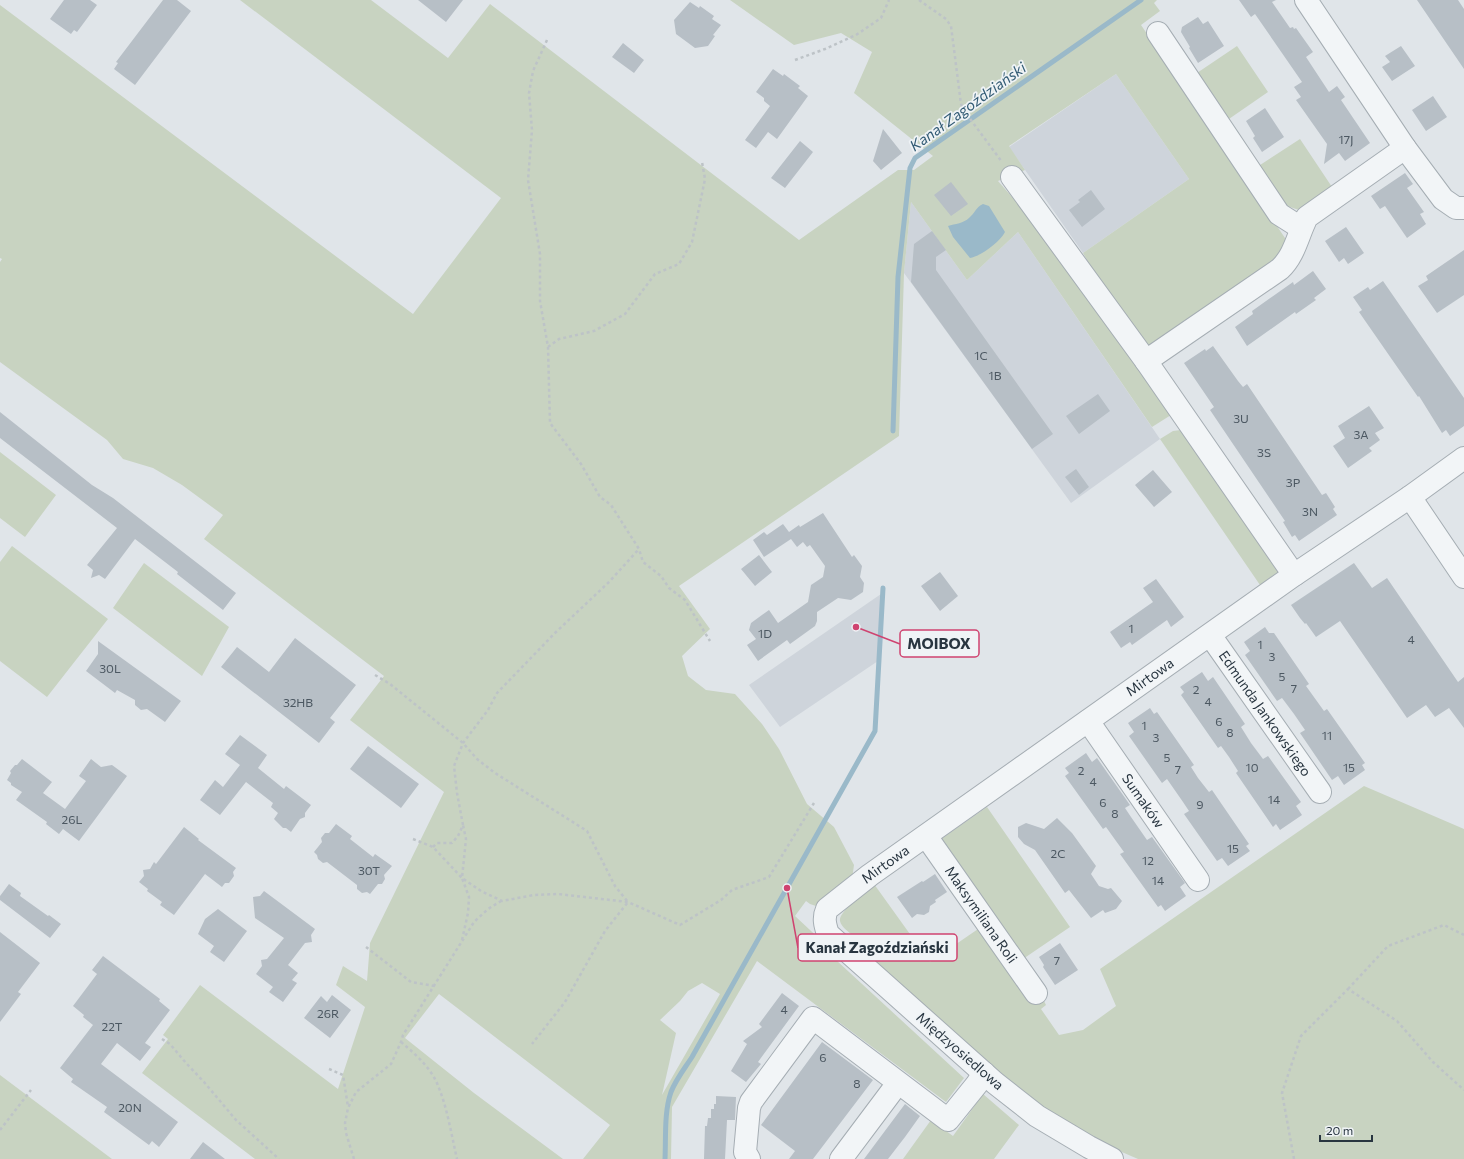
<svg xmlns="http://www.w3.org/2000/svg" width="1464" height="1159" viewBox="0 0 1464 1159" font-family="Commissioner,sans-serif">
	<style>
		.built { fill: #ced4db }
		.green { fill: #c8d3c1; fill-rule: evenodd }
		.water { fill: #9ab9c9 }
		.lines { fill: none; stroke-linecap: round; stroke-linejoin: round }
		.stream { stroke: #9ab9c9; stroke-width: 5 }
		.building { fill: #b7bfc6 }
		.minor-casing { stroke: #a5adb3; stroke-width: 24 }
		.path { stroke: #bdc3c7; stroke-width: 2.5; stroke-dasharray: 3 3; stroke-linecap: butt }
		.minor { stroke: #f2f5f7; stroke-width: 22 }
		.labels { text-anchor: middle; stroke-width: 3.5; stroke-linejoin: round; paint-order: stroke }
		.number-label { font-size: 12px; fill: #4c5862 }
		.street-label { font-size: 14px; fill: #283540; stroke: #eff3f6 }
		.water-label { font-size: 15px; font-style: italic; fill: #325b74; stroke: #eff3f6 }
		.leader { fill: none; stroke: #cf4370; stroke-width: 1.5 }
		.callout-dot { fill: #cf4370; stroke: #eff3f6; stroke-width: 1.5 }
		.callout { fill: #eff3f6; stroke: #cf4370; stroke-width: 1.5 }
		.callout-label { font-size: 15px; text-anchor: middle; font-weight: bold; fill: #283540 }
	</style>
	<rect width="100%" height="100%" fill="#e0e5e9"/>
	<path class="built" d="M1116,74L1189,179L1083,253L1009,147Z
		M911,202L967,280L1018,232L1160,439L1071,503L904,273Z
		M881,594L878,661L780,727L749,685Z"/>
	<path class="green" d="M240,0H371L448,58L490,4L799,240L898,170H914L933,156L854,93L872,52L841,33L794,45L730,0H1157L1154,3L1160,11L1141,25L1287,241L1283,256L1149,347L1109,299L1083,253L1189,179L1116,74L1009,146L1025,170L998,181L1050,240L1171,415L1152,427L1018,232L967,280L911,202L904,273L899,436L679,586L710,629L682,656L688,676L706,690L735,694L762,724L779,749L807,804L834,827L854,865L852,879L824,902L816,906L810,904L806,901L795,916L826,945L823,948L964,1078L946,1102L757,961L672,1107L671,1159H583L610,1125L439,994L405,1038L474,1093L563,1159H255L142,1073L168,1039L163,1035L200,985L338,1089L365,1007L336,985L343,966L367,981L370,943L444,792L350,720L384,676L204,539L223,515L182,485L153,468L123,459L107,440L0,362V262L2,259L0,258V5L413,314L501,198ZM702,983L720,994L662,1095L676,1033L660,1020L680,1001L688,991Z
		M1237,46L1268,92L1226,121L1194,75Z
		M1300,139L1332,187L1299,210L1281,204L1257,167Z
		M1181,430L1278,572L1260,585L1160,439L1173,431Z
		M0,452L56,495L25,537L0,518Z
		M12,546L108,619L47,697L0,661V562Z
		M144,563L229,627L202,676L113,608Z
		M1364,786L1464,829V1159H1138C1096,1142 1058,1118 1021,1091L851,941L855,937C850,933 841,927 840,921C838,912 867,890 874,884L930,962L981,927L1041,995L1046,1005L1041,1009L1059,1035L1083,1030L1116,1006L1100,969Z
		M987,807L1070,927L1020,961L938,841Z
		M0,1075L112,1159H0Z
		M983,1094L1019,1125L994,1159H903L931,1120L953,1136Z"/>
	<path class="water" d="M983,204L989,206L1005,232C1000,242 981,256 970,258L953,237L948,226C955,224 964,223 969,218C975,213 976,207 983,204Z"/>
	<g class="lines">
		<path class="stream" d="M893,431L898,277L910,168L915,158L1141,0
			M665,1159C666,1137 664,1112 671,1092C676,1079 685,1068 692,1057L875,731L883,588"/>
	</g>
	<path class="building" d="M64,0H90L97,5L77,32L74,30L71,34L50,19Z
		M163,0H177L191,11L135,85L114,69L118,63L116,62Z
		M418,0H463L446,22Z
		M1239,0H1276L1272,2L1290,28L1293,27L1294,29L1296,28L1313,52L1306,57L1329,92L1337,86L1345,97L1341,100L1370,143L1345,161L1339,153L1324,164L1327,144L1296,100L1301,97L1294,87L1302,82L1255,14L1251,17Z
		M1417,0H1458L1464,9V69Z
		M690,2L699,8L700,6L714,16L712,19L721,25L713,35L715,36L708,46L695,48L676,34L674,20Z
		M1198,17L1203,24L1208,21L1224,46L1198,63L1189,48L1190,47L1181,32L1182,27Z
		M623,43L644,60L634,73L612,57Z
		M1401,46L1415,66L1392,81L1382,67L1390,62L1385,56Z
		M773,69L783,76L784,74L800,86L798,88L808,96L777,139L768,132L756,148L745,140L770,106L764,101V98L756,92Z
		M1433,96L1447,117L1426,131L1412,110Z
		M1265,108L1284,137L1262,152L1253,138L1255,136L1246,121Z
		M883,129L902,153L881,170L873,161Z
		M800,141L813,152L785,188L771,178Z
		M1405,173L1413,184L1407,188L1424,212L1420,214L1426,224L1407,238L1385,206L1380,209L1371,196Z
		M951,182L968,204L951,216L934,195Z
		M1091,190L1105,209L1082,227L1069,210L1080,202L1078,200Z
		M1346,227L1364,253L1348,264L1344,258L1339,262L1325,241Z
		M932,231L946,250L936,257V270L1053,434L1032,449L911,282L914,244Z
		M1464,250V295L1437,313L1418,286L1428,280L1426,276Z
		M1313,271L1326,289L1314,298L1316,300L1296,314L1295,312L1247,346L1235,327L1253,314L1252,311L1293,282L1294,285Z
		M1383,281L1464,398V426L1450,436L1446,430L1442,433L1419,396L1418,397L1359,312L1362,310L1353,297L1368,287L1370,290Z
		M1213,346L1238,381L1243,387L1247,384L1322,495L1326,493L1335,507L1333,509L1337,515L1299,541L1295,535L1292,537L1283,522L1285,521L1210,410L1214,407L1184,363L1205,349L1206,351Z
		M1098,394L1110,411L1079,434L1066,416Z
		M1369,406L1384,428L1375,433L1380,440L1369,448L1372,451L1348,468L1333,446L1345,438L1338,426Z
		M0,412L92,485L113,498L236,593L223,610L177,574L178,572L135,539L105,579L99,575L91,578L93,570L87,565L117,528L0,438Z
		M1076,469L1089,487L1079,495L1065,477Z
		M1153,470L1172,492L1154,507L1135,485Z
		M823,513L852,557L854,555L862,566L860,577L864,583L863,592L851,600L838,598L817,612V621L815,626L790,644L787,640L758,661L747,645L756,639L749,630L751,623L769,610L778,623L808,602L811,585L823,577L825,566L810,545L807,547L803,542L797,547L791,539L764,557L753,540L764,532L767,535L783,524L789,532L799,525L800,527Z
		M759,555L772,572L755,586L741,569Z
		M1354,563L1372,588L1387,578L1458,682L1464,677V728L1449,708L1435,717L1426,705L1407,718L1340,621L1316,637L1306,623L1305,624L1300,618L1291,605Z
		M940,572L958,596L940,611L921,586Z
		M1156,579L1184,617L1171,627L1167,620L1132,645L1130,642L1121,648L1110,632L1153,602L1143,588Z
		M1265,627L1269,633H1274L1309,684L1306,686L1324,711L1327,709L1365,763L1362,765L1365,770L1344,785L1338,776L1332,780L1300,733L1305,730L1294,714L1282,698L1277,701L1245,655L1250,651L1244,642Z
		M295,638L356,685L330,718L335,722L319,743L221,667L237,647L269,672Z
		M98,641L181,701L165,722L147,709L141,710L135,705V700L117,690L115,693L86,671L98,654Z
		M1202,672L1208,681L1213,677L1245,724L1241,727L1251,743L1263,759L1268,756L1301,802L1296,806L1302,815L1280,830L1276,824L1273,827L1236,773L1238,771L1229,757L1221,746L1218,748L1181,695L1184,692L1180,687Z
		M1150,708L1154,714L1157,712L1194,765L1191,767L1198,778L1209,792L1212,790L1249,844L1246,846L1250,851L1228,866L1222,858L1217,861L1184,814L1189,811L1183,802L1167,779L1162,783L1129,736L1134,732L1128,723Z
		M240,735L267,755L258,768L284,789L286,786L311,805L305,813V817L300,819L291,832L286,828H283L274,819L278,813L271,807L273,803L246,782L220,815L200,800L215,780L223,787L240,765L225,754Z
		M368,746L419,784L401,808L350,769Z
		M1086,753L1092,762L1097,758L1130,805L1125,808L1131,817L1147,840L1152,837L1185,883L1180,887L1186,896L1165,911L1161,905L1158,907L1120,854L1124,852L1116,841L1106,827L1103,829L1065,776L1069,773L1065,768Z
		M22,759L52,782L43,793L65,809L86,781L79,776L91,759L101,767L112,765L127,776L79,841L63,829L59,834L46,824L47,822L16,800L22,792L11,785V783L7,780L11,773L10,771L15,765H17Z
		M1057,818L1072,833L1096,866L1091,874L1099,886L1108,889L1111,888L1122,901L1116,909L1105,913L1103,910L1091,918L1069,890L1065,893L1035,850L1024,844L1018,837V827L1026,823L1044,829Z
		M336,824L352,836L350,839L373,857L375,854L392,866L384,875L385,879L382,884H378L370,894L367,892L362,893L357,889V885L327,862L323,863L318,859L317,855L314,852L322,842L321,838L325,833H329Z
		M184,827L199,839L198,840L236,868L233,872L234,876L229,883H225L222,887L205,874L174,915L160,905L162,902L147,891L148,889L139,882L144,876L143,870L150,869L154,862L156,864Z
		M935,874L947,892L935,900L936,902L930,906L929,912L924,915L917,914L912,918L897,897L922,881L923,882Z
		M9,884L21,893L20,896L48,916L49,915L61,924L50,938L0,900V896Z
		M264,891L315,929L311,935L312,942L305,943L288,965L298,973L292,980L297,983L283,1002L269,992L273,987L256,974L262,966L261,960L267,959L284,938L255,918L253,897L260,896Z
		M218,909L247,931L224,962L210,952L214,946L198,934L205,919Z
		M0,932L40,963L18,992L21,994L0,1022Z
		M1060,943L1078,970L1055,985L1043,967L1044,965L1039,957Z
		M103,956L160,999L159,1001L170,1010L145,1043L151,1047L140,1061L117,1043L101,1064L178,1122L159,1147L152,1141L149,1145L104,1112L107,1107L71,1082L73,1079L60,1068L93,1025L83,1017L84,1015L73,1006L97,974L92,970Z
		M782,993L799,1006L758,1062L761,1064L746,1082L731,1071L747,1044L743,1041L762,1027L759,1024Z
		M332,995L351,1010L330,1038L304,1018L321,996L327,1002Z
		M822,1042L873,1080L813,1159H789L795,1151L761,1125Z
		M716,1096L736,1097L735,1120H727L725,1159H704L705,1126H707L708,1118H711V1109H714V1104H716Z
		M905,1104L920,1116L905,1137L888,1159H864Z
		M203,1142L225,1159H190Z"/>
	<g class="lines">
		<g class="minor-casing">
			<g id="minor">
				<path d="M1306,0L1405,148L1443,199L1456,208H1464"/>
				<path d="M1158,33L1279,214L1301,228"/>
				<path d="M1012,177L1146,361L1294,575"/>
				<path d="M1146,361L1280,269C1295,255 1298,234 1307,217L1405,148"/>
				<path d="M1410,497L1464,577"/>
				<path id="s1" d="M1210,635L1320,792"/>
				<path id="s2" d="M1088,721L1198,880"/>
				<path id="s3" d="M926,836L1036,993"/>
				<path d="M749,1159L745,1152L749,1108L751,1102L813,1018L948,1120L977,1084L984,1073"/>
				<path d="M841,1159L898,1083"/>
				<path id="s4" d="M1112,1159L1089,1147L1037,1116L995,1083L828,934C825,925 823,918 827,909L870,875L1294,575L1410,497L1464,458"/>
			</g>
		</g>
		<path class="path" d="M919,0L946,19L951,26L961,104L965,112L1002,162
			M547,40L533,71L529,93L532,130L528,180L540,254V301L548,347L550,423L581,464L600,497L611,505L639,549L643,562L661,576L669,588L685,600L710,641
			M795,60L825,49L856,35L881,18L889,0
			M548,347L559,339L594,331L625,314L655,274L679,264L692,242L705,179L702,162
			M375,675L390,684L463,743L477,759L495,773L587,831L615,886L628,902L605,931L565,1002L532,1044
			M413,839L433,847L462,878L481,891L502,901L534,895L558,894L628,902L680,925L721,900L732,890L769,877L814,803
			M433,847L437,843H452L458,836L463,825L457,793L454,766L463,743L488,710L497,693L555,633L609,582L639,549
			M462,940L468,913L469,897L462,878L466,839L463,825
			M366,947L411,982L435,986
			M1348,989L1388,946L1444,925L1464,935
			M162,1039L170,1044L186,1063L204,1082L236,1120L279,1159
			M401,1042C414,1053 428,1065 436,1081C447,1105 451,1133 457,1159
			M329,1069L343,1075L348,1107
			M0,1130L31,1090
			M354,1159L346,1133L345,1123L348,1108L356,1092L391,1064L401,1042L403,1035L474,922L488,909L501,901
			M1294,1159L1282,1093L1301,1036L1348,989L1397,1021L1433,1062L1464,1090"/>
		<use href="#minor" class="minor"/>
	</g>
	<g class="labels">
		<g class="number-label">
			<text x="1346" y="144">17J</text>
			<text x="981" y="360">1C</text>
			<text x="995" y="380">1B</text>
			<text x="1241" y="423">3U</text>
			<text x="1361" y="439">3A</text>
			<text x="1264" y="457">3S</text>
			<text x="1293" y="487">3P</text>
			<text x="1310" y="516">3N</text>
			<text x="1131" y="633">1</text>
			<text x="765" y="638">1D</text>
			<text x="1411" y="644">4</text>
			<text x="1260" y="649">1</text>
			<text x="1272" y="661">3</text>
			<text x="110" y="673">30L</text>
			<text x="1282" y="681">5</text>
			<text x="1294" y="693">7</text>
			<text x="1196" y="694">2</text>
			<text x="1208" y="706">4</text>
			<text x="298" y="707">32HB</text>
			<text x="1219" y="726">6</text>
			<text x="1144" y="730">1</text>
			<text x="1230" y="737">8</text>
			<text x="1327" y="740">11</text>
			<text x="1156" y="742">3</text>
			<text x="1167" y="762">5</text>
			<text x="1252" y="772">10</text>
			<text x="1349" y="772">15</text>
			<text x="1178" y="774">7</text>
			<text x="1081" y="775">2</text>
			<text x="1093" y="786">4</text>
			<text x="1274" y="804">14</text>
			<text x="1103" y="807">6</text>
			<text x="1200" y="809">9</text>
			<text x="1115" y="818">8</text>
			<text x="72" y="824">26L</text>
			<text x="1233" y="853">15</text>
			<text x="1058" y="858">2C</text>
			<text x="1148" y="865">12</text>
			<text x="369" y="875">30T</text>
			<text x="1158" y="885">14</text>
			<text x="1057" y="965">7</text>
			<text x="784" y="1014">4</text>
			<text x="328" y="1018">26R</text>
			<text x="112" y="1031">22T</text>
			<text x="823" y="1062">6</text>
			<text x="857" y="1088">8</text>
			<text x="130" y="1112">20N</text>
		</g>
		<g class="street-label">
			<text dy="5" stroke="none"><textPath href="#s4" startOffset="787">Mirtowa</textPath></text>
			<text dy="5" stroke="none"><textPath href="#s1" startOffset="96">Edmunda Jankowskiego</textPath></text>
			<text dy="5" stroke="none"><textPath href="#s2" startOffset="97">Sumaków</textPath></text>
			<text dy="5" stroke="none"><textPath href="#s4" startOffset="463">Mirtowa</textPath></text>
			<text dy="5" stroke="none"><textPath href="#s3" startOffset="96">Maksymiliana Roli</textPath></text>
			<text transform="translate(960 1051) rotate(41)" y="5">Międzyosiedlowa</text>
		</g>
		<g class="water-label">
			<text transform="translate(968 107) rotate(-36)" y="5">Kanał Zagoździański</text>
		</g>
	</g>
	<path class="leader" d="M856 627L900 644M787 888L798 948"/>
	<g class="callout-dot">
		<circle cx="856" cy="627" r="4"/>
		<circle cx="787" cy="888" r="4"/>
	</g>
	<g class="callout">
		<rect x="900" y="630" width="79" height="27" rx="4"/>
		<rect x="798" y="934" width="159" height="27" rx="4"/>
	</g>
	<g class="callout-label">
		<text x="939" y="649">MOIBOX</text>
		<text x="877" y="953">Kanał Zagoździański</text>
	</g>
	<path d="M1320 1135v6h52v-6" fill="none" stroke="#283540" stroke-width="2"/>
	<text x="1326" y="1135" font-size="12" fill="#283540" stroke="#eff3f6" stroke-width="3" paint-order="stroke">20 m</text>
</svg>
